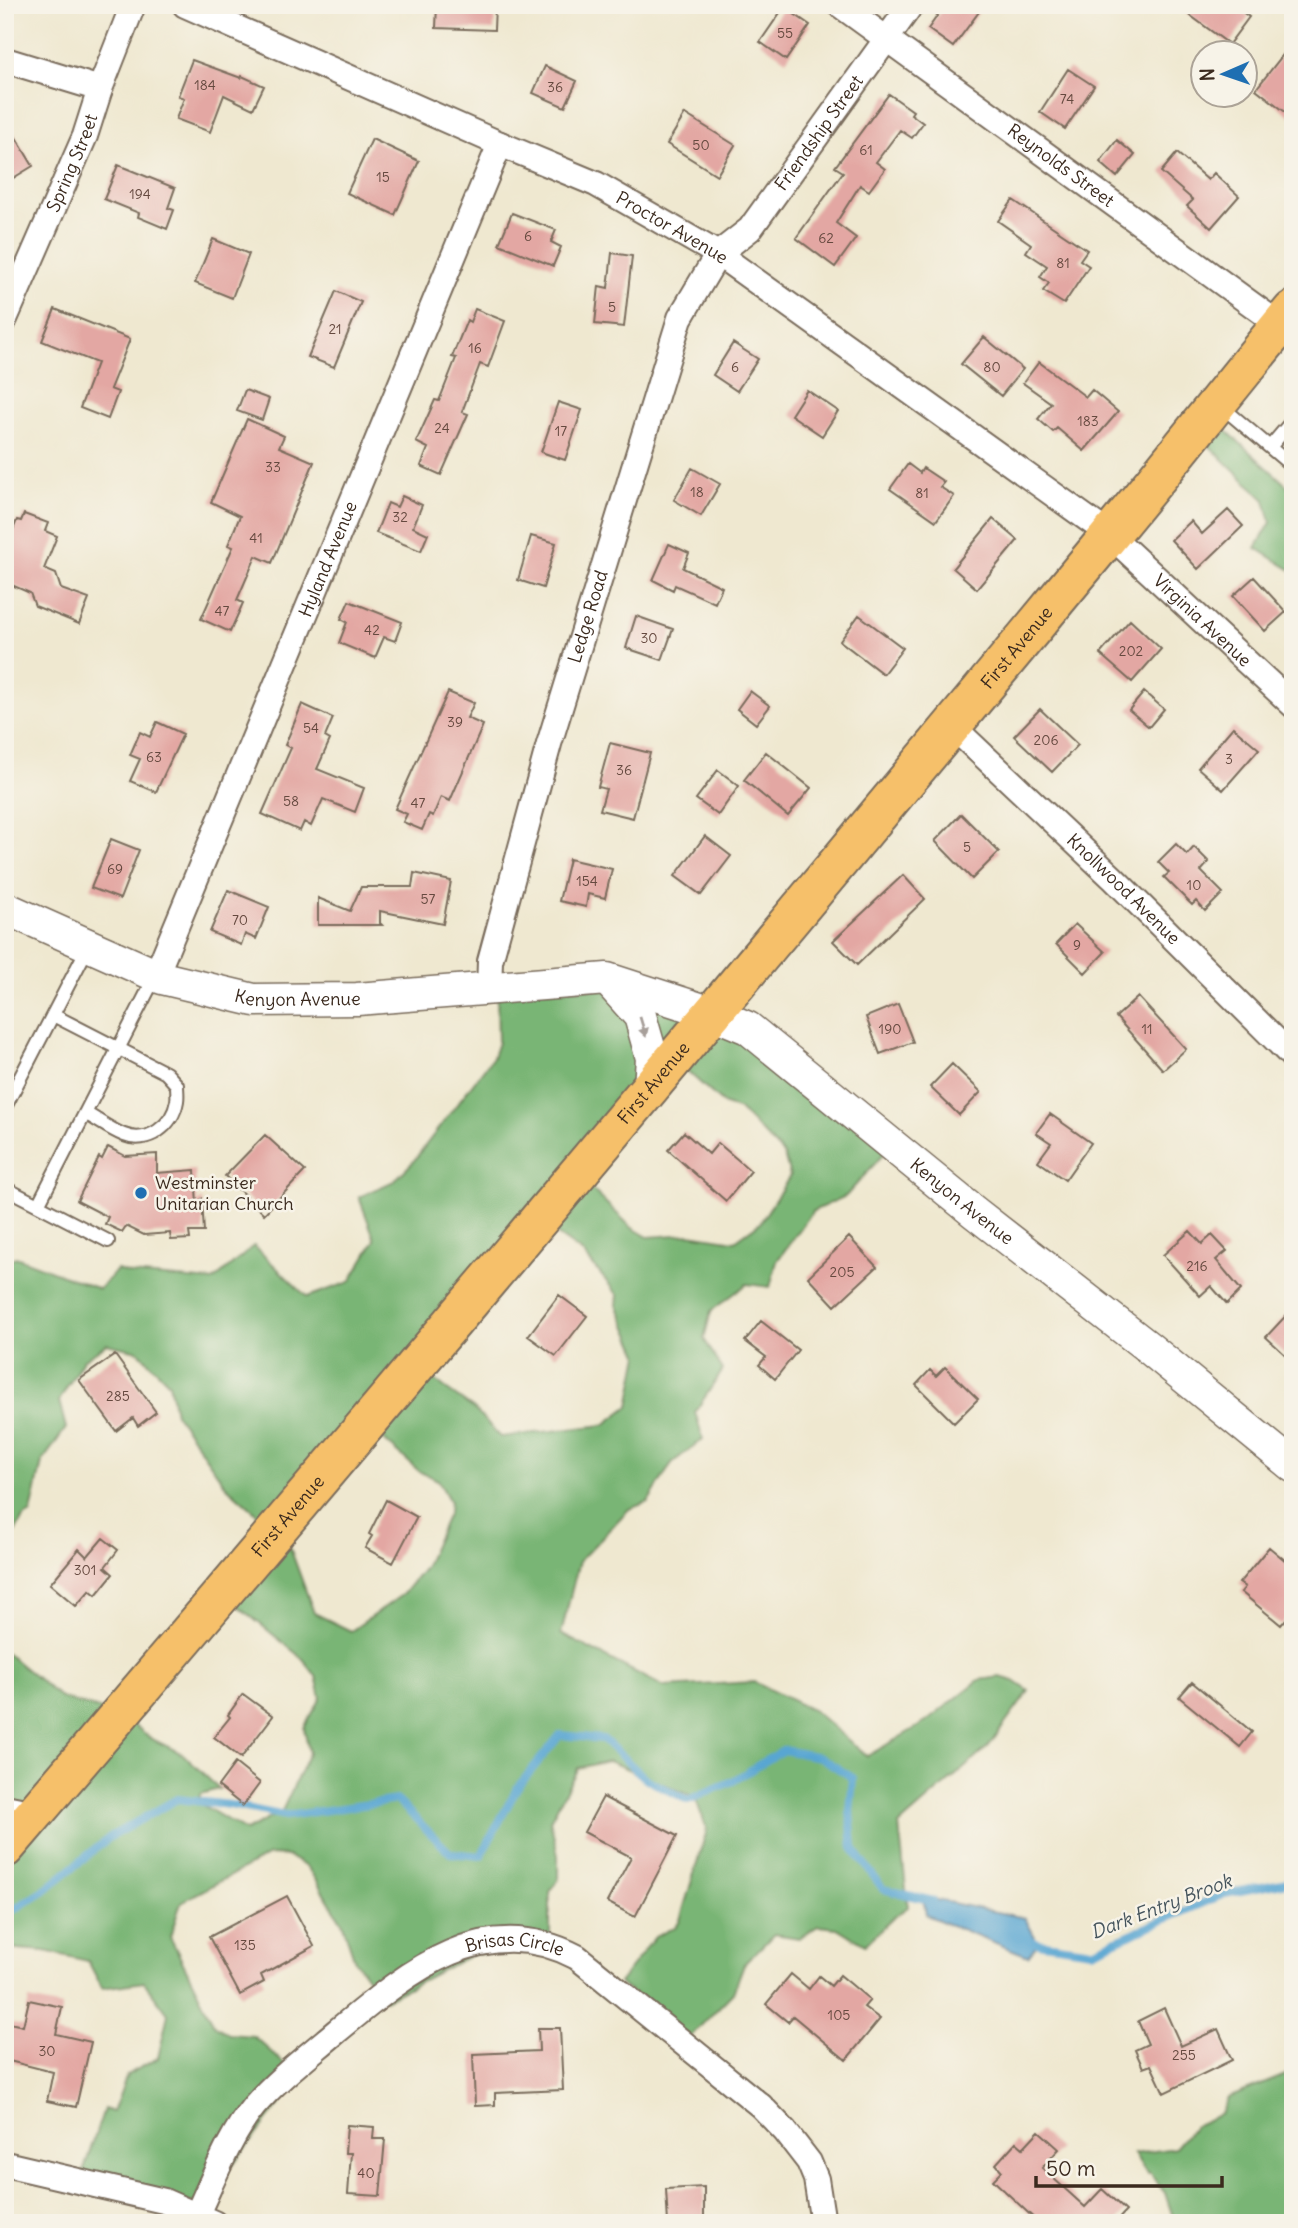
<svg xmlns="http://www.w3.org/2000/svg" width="1298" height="2228" viewBox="0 0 1298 2228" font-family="Delius,sans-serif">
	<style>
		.forest { fill: #79b574; stroke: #5a7049; stroke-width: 2; fill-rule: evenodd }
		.water { fill: #59a6d2; stroke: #4a6878; stroke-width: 2 }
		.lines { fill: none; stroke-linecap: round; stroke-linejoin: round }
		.stream { stroke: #59a6d2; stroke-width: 8 }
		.building { fill: #e3a7a3 }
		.service-casing { stroke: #7a6c5c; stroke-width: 16 }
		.minor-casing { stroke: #7a6c5c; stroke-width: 28 }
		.tertiary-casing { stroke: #7a6c5c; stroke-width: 35 }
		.primary-casing { stroke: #7a6c5c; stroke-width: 42 }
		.service { stroke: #fff; stroke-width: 12 }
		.minor { stroke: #fff; stroke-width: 24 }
		.tertiary { stroke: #fff; stroke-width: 32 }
		.primary { stroke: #f6c06b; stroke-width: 38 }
		.oneway { fill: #a79f9a }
		.poi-dot { fill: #1f6fb2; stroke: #f7f3e8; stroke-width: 2.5 }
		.labels { text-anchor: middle; stroke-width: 5; stroke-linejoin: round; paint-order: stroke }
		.number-label { font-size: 14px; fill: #65493f }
		.street-label { font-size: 18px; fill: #3b2a1e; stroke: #f7f3e8 }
		.poi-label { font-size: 18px; fill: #3b2a1e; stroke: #f7f3e8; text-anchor: start }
		.water-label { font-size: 19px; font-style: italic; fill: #46555d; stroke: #f7f3e8 }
	</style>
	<rect width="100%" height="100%" fill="#f7f3e8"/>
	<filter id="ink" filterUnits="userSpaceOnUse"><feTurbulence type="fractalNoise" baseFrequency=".0143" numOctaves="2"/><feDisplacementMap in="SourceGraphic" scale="14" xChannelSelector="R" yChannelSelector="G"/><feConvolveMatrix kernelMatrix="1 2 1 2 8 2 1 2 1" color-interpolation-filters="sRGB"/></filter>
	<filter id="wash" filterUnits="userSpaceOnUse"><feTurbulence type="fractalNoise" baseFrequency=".00686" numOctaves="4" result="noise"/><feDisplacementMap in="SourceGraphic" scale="28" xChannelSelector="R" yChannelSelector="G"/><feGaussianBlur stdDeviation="1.57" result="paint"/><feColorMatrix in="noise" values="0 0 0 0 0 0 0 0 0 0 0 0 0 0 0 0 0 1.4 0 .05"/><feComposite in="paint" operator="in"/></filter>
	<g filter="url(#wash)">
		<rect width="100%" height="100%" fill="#efe8d0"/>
		<path class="forest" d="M1209,415L1293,491V571L1256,548L1271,522L1265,500L1195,432Z
			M614,988L716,1017L889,1148L846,1196L813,1211L777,1261L770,1287L747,1284L711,1311L704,1339L723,1370L695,1412L703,1439L672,1463L648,1502L629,1509L579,1561L561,1634L664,1687L754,1682L814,1711L867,1756L926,1722L979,1680L1000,1677L1014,1681L1029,1691L988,1747L899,1825L908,1907L894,1917L865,1945L837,1928L818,1926L799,1938L774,1934L744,1964L733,1993L690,2037L619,1983L655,1937L675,1927L680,1920L707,1830L695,1797L608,1761L578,1768L550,1820L558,1855V1880L550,1892V1949L473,1954L384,2000L355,1961L342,1922L308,1868L288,1856L269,1855L181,1902L170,1937L214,2025L229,2034L253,2036L298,2076V2081L201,2205L81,2178L104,2109L113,2112L127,2075L158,2058L168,2014L144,1982L102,1988L88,1961L45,1951L5,1948V1652L61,1698L125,1717L150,1738L183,1754L219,1789L200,1794L199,1803L246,1831L282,1811L309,1753L304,1728L321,1698L316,1676L303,1659L227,1597L272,1527L226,1486L175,1413L169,1383L138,1351L107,1344L83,1360L59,1401L66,1428L42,1462L31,1513L23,1518L5,1550V1261L16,1257L99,1289L117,1270L130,1274L213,1281L254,1246L307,1297L350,1282L375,1240L359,1197L394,1181L412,1163L493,1057L498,1042L497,991ZM676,1061L725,1105L740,1110L784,1155L790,1176L760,1223L735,1241L690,1234L648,1237L631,1227L578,1176ZM543,1225L583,1253L618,1295L617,1305L639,1354L629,1406L604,1425L500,1437L474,1409L443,1387L418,1364ZM367,1425L420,1472L438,1480L450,1502L449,1512L424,1568L403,1594L351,1631L314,1613L281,1523Z
			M1293,2072V2223H1175L1165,2193L1149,2173L1147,2174L1134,2154L1175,2148L1194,2126L1221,2114L1228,2098Z"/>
		<path class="water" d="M923,1897L1025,1918L1038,1943L1028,1956L926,1915Z"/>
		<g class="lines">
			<path class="stream" d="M5,1915L45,1890L110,1837L177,1799L230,1805L286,1816L397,1800L450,1853L481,1856L517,1788L560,1735L603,1739L646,1779L688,1800L733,1781L783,1750L820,1757L853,1778L850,1811L853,1848L883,1889L933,1901
				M1029,1939L1038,1943L1092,1951L1224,1894L1293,1881"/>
		</g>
		<g id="blocks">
			<path class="building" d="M437,5H495L494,30L436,28Z
				M945,5H984L953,47L928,29Z
				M1176,5H1233L1249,17L1229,44Z
				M784,7L810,25L786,60L760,42Z
				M1293,42V118L1256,89Z
				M192,60L241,78L242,76L264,86L253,109L224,95L210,132L176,119L184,98L178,96Z
				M545,66L577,81L565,107L533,93Z
				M1068,69L1094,86L1065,129L1040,112Z
				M889,94L913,111L911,114L923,123L912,138L900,130L876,162L885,169L869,191L860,185L836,223L856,238L835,267L796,238L843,172L835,167Z
				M685,114L735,145L717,175L667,144Z
				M5,119L33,166L5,183Z
				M372,139L419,161L395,215L347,193Z
				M1117,140L1135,155L1117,177L1100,162Z
				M1177,153L1208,180L1214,173L1239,196L1211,228L1187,206L1193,200L1161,172Z
				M118,165L175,188L168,208L174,210L167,229L138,217L139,213L104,199Z
				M1013,200L1087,250L1080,260L1089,266L1064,304L1043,291L1049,283L1040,277L1047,266L1026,252L1031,244L998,221Z
				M512,213L556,230L551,242L561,247L553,266L499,244Z
				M213,239L249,254L232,298L195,283Z
				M612,253L632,256L624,327L595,324L599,286L608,288Z
				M336,291L361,302L334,367L308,357Z
				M55,309L130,339L110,389L118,392L108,419L80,408L97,363L42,341Z
				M475,309L505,321L488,367L480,364L462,412L468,414L441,475L421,466L428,448L416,442L435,400L439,401L456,358L452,357L467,320L470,322Z
				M984,337L1023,369L1001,396L961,364Z
				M733,343L758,359L737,391L713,375Z
				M1039,362L1086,397L1092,390L1118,412L1084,451L1057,428L1053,432L1038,419L1051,403L1023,383Z
				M245,390L269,399L262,420L237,411Z
				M807,390L838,411L822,436L791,415Z
				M558,402L582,410L565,460L541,452Z
				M247,419L284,436L279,447L314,462L272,563L256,556L237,600L243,603L230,632L201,619L233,547L228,545L240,516L211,502Z
				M908,464L920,473L923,468L944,482L940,487L954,496L936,521L890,489Z
				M692,468L720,484L701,516L674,500Z
				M402,496L422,505L413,527L428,534L421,551L376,533L388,503L397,507Z
				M1228,510L1243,526L1198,569L1171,540L1191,521L1202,534Z
				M24,514L48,523L45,531L57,536L44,569L56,574L61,589L89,599L79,624L35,606L30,593L7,583L12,570L5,567V549L17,520L21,521Z
				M993,519L1018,540L977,589L953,568Z
				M531,536L556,543L543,588L518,580Z
				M669,544L689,553L683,568L722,587L715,603L675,585L673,590L653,580Z
				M1254,577L1286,612L1265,631L1233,596Z
				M349,601L402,622L395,641L384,637L375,658L339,643L347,622L341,619Z
				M859,615L903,648L883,674L840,641Z
				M636,616L673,629L662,660L626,648Z
				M1130,620L1161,649L1132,682L1100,654Z
				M750,691L770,706L756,724L737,709Z
				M448,692L474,703L467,718L483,725L450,801L441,797L433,816L429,814L422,830L403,822L407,814L395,809Z
				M1144,692L1164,709L1149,727L1129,710Z
				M302,704L333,718L325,737L330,740L317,769L364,788L355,812L323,799L311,826L304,822L300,831L262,814L291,748L285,745Z
				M1040,709L1078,745L1052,772L1014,736Z
				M157,722L183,734L156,792L130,781L140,759L130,755L140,732L150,737Z
				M1233,727L1259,749L1223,790L1198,768Z
				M610,743L650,753L633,818L600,810L606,789L598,787Z
				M766,752L811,788L788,816L744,780Z
				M718,770L739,786L718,815L696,799Z
				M961,814L999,852L972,879L935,841Z
				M705,836L731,856L701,895L675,876Z
				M111,839L139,850L120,899L91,888Z
				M1176,844L1187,855L1194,847L1209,862L1201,871L1223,893L1205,911L1196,901L1192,905L1164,877L1169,873L1158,862Z
				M569,859L612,869L605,898L588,894L586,907L559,901Z
				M414,873L451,881L443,924L380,911V923L382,925H318V898L350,911L361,887H412Z
				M903,875L925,899L857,965L833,941Z
				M228,890L269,907L256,939L245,934L241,945L210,932Z
				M1075,924L1105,952L1085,973L1056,944Z
				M1138,997L1186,1049L1163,1070L1116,1017Z
				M898,1004L913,1042L880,1054L866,1017Z
				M952,1064L981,1092L959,1115L930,1087Z
				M1050,1114L1091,1143L1065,1180L1038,1161L1051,1143L1036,1133Z
				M684,1132L709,1154L718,1143L751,1171L726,1201L668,1150Z
				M265,1135L305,1171L264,1214L225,1176Z
				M108,1147L125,1156L157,1154V1173L195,1170L197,1204L202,1199L204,1232H189L190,1239L171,1240L170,1233L144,1235L126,1226L122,1232L105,1224L108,1217L77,1201L99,1157L102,1159Z
				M1190,1231L1202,1244L1212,1235L1227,1251L1216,1260L1241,1290L1227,1304L1211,1286L1200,1296L1163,1255Z
				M849,1237L877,1267L835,1306L808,1277Z
				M559,1295L587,1316L556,1356L528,1336Z
				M1293,1308V1362L1266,1337Z
				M761,1321L798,1350L775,1379L759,1365L766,1357L745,1341Z
				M115,1355L156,1412L138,1426L133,1418L116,1431L79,1380Z
				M945,1367L978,1399L954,1423L916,1385L930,1370L936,1376Z
				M386,1500L417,1517L393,1563L365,1548L372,1536L369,1534Z
				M103,1538L118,1550L105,1567L113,1574L96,1595L90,1590L76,1606L50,1584L79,1549L87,1557Z
				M1269,1547L1293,1567V1611L1281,1625L1241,1592L1245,1587L1239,1583Z
				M1192,1682L1252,1732L1240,1747L1179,1697Z
				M243,1694L273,1716L241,1758L214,1737L230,1717L228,1715Z
				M235,1763L260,1783L243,1806L218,1786Z
				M603,1797L677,1836L635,1917L607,1902L631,1857L584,1832Z
				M287,1896L314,1946L261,1975L264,1982L240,1995L209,1937Z
				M791,1974L809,1989L819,1976L831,1986L840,1975L870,2000L864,2007L880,2019L846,2060L793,2016L788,2022L766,2004Z
				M29,2000L62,2007L56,2034L91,2042L76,2107L47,2101L53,2072L5,2060V2022L23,2026Z
				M1164,2008L1181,2046L1218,2029L1232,2060L1164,2093L1151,2065L1143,2068L1135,2050L1148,2044L1138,2021Z
				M538,2028H560L563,2090L495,2093V2105L475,2106L473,2054L539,2051Z
				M347,2125L374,2127L373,2139H385L380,2196L348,2194L351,2153H345Z
				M1039,2131L1059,2149L1042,2168L1085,2207L1102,2189L1126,2211L1115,2223H1039L993,2180L1002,2171L996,2164L1016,2142L1023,2148Z
				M704,2187V2223H668L666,2189Z"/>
		</g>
	</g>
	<g filter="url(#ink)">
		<use href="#blocks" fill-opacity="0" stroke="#7a6c5c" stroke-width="2"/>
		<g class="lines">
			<g class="service-casing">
				<path id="service" d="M1221,406L1293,467
					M1270,447L1293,420
					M53,1015L166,1073L177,1085C177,1090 178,1096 177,1101C173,1125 148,1145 124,1135C111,1130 98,1120 85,1113
					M5,1107L89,945
					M5,1188L108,1241
					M38,1205L156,975"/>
			</g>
			<g class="minor-casing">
				<g id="minor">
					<path id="s1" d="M185,5L500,144L596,184L718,254L1110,535L1293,705"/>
					<path id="s2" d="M840,5L1280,325"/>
					<path d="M5,60L100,89"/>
					<path id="s3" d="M5,319L85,136L100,89L133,5"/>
					<path id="s4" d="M951,725L1113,878L1293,1057"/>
					<path id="s5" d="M156,975L500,144"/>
					<path id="s6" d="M489,990L490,961L549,744L680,318L718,254L750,229L911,5"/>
					<path d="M5,1807L35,1813"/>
					<path d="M5,2164L164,2201L214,2223"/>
					<path id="s7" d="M197,2214C214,2178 229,2137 254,2106C278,2078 309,2055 337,2031C407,1973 482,1908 577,1957L761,2106L785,2131L809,2162L816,2179L823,2223"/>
				</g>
			</g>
			<g class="tertiary-casing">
				<g id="tertiary">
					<path id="s8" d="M5,908L162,978L254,1000L357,999L607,979L712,1013L748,1028L974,1212L1149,1348L1293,1466"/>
					<path d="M608,980L640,1016L652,1058L650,1087"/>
				</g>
			</g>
			<g class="primary-casing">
				<g id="primary">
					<path id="s9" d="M5,1848C379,1412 749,972 1115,529C1175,457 1233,382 1293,310"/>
				</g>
			</g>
			<use href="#service" class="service"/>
			<use href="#minor" class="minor"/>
			<use href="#tertiary" class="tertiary"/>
			<use href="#primary" class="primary"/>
		</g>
		<defs><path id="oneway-solid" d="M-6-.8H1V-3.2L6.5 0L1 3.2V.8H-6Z" transform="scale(1.75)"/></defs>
		<use class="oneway" href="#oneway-solid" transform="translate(643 1027) rotate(73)"/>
	</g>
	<circle class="poi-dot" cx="141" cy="1193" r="7"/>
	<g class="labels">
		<g class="number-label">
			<text x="785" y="38">55</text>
			<text x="205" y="90">184</text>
			<text x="555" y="92">36</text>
			<text x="1067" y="104">74</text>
			<text x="701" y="150">50</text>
			<text x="866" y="155">61</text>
			<text x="383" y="182">15</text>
			<text x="140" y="199">194</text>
			<text x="528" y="241">6</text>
			<text x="826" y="243">62</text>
			<text x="1063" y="268">81</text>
			<text x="612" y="312">5</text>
			<text x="335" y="334">21</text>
			<text x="475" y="353">16</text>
			<text x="735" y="372">6</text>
			<text x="992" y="372">80</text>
			<text x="1088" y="426">183</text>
			<text x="442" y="433">24</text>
			<text x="561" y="436">17</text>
			<text x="273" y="472">33</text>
			<text x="697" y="497">18</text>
			<text x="922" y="498">81</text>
			<text x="400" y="522">32</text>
			<text x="256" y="543">41</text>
			<text x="222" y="616">47</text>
			<text x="372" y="635">42</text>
			<text x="649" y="643">30</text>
			<text x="1131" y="656">202</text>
			<text x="455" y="727">39</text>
			<text x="311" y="733">54</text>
			<text x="1046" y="745">206</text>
			<text x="154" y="762">63</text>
			<text x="1229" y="764">3</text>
			<text x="624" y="775">36</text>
			<text x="291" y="806">58</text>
			<text x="418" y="808">47</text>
			<text x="967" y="852">5</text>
			<text x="115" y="874">69</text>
			<text x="587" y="886">154</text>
			<text x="1194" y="890">10</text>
			<text x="428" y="904">57</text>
			<text x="240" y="925">70</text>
			<text x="1077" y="950">9</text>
			<text x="890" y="1034">190</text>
			<text x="1147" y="1034">11</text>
			<text x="1197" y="1271">216</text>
			<text x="842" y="1277">205</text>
			<text x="118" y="1401">285</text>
			<text x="85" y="1575">301</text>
			<text x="245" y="1950">135</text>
			<text x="839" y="2020">105</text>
			<text x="47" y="2056">30</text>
			<text x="1184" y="2060">255</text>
			<text x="366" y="2178">40</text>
		</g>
		<g class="street-label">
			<text dy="6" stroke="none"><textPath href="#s6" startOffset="933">Friendship Street</textPath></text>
			<text dy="6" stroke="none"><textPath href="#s3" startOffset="170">Spring Street</textPath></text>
			<text dy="6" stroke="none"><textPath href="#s2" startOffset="273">Reynolds Street</textPath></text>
			<text dy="6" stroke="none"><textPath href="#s1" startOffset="536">Proctor Avenue</textPath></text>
			<text dy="6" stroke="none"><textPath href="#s5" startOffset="450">Hyland Avenue</textPath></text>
			<text dy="6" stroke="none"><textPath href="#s6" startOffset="387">Ledge Road</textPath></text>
			<text dy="6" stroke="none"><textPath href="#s1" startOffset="1197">Virginia Avenue</textPath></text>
			<text dy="6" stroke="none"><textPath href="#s9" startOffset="1570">First Avenue</textPath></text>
			<text dy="6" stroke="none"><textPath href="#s4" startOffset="238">Knollwood Avenue</textPath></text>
			<text dy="6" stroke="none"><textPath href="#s8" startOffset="310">Kenyon Avenue</textPath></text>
			<text dy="6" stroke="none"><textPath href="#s9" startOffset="1003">First Avenue</textPath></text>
			<text dy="6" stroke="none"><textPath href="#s8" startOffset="1045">Kenyon Avenue</textPath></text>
			<text dy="6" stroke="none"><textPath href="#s9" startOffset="436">First Avenue</textPath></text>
			<text dy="6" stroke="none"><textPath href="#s7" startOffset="439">Brisas Circle</textPath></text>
		</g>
		<g class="poi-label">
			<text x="155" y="1189">Westminster<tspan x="155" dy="21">Unitarian Church</tspan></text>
		</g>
		<g class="water-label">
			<text transform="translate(1161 1906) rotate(-21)" y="7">Dark Entry Brook</text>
		</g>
	</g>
	<rect width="1298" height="2228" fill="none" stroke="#f7f3e8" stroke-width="28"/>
	<g transform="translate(1224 74) rotate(268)"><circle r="33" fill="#f7f3e8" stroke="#aca397" stroke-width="2"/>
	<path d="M0-5L12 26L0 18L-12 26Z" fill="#1f6fb2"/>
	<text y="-10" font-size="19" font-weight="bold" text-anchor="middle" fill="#3b2a1e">N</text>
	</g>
	<path d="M1036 2176v10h186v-10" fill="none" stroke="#3b2a1e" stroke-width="3.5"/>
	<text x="1046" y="2176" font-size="21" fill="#3b2a1e" stroke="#f7f3e8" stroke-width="5" paint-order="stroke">50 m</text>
</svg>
